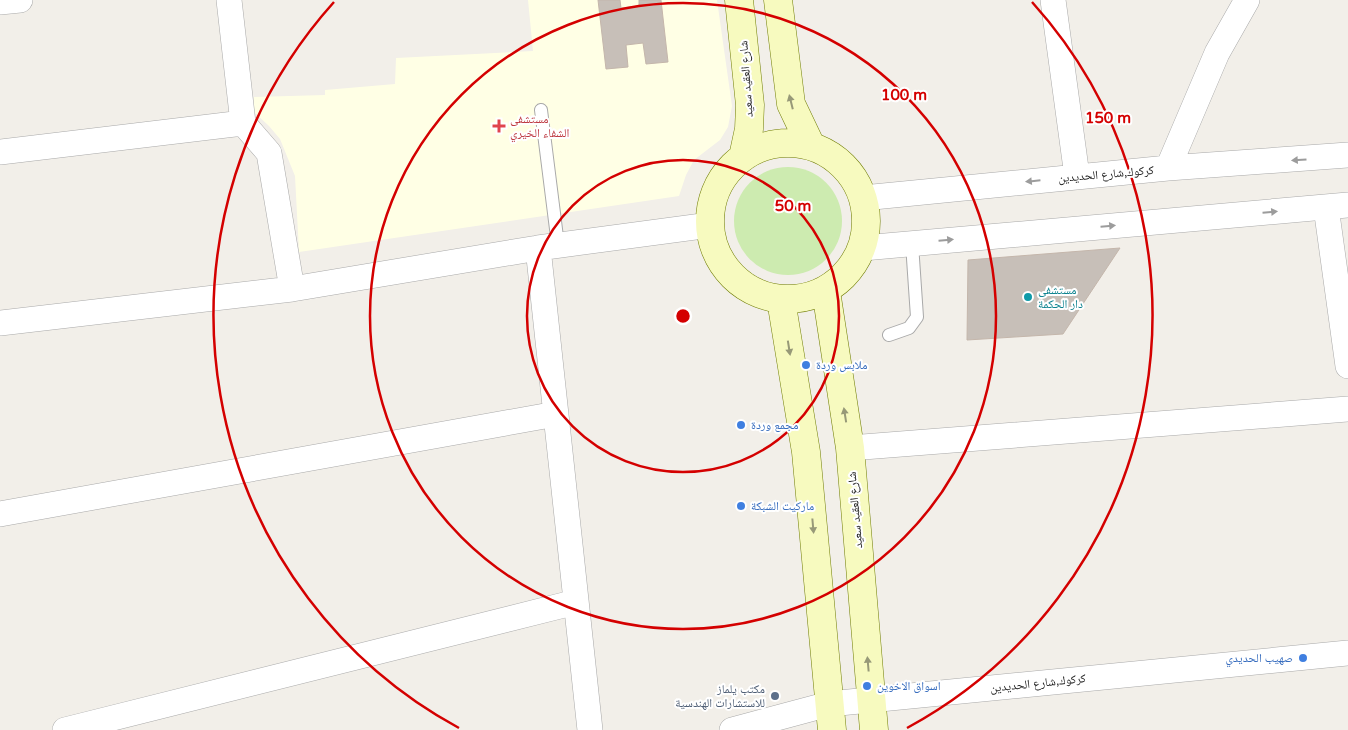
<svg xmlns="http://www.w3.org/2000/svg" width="1348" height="730" viewBox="0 0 1348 730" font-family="'Varela Round','Noto Naskh Arabic',sans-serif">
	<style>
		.education { fill: #ffffe5 }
		.grass { fill: #cdebb0 }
		.building { fill: #c7bfb8; stroke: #c4b6ab }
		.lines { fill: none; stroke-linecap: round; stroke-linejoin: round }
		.lane-casing { stroke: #a9a9a9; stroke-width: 14 }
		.street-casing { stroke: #a9a9a9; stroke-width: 26 }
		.secondary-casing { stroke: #707d05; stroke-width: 29 }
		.lane { stroke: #fff; stroke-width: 12 }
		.street { stroke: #fff; stroke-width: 25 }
		.secondary { stroke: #f7fabf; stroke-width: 28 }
		.oneway { fill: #979978 }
		.oneway2 { fill: #9c9c9c }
		.ring { fill: none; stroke: #d40000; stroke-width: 2.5 }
		.health-dot { fill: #e0444e; stroke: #fff; stroke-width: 2 }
		.culture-dot { fill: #0f9aa8; stroke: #fff; stroke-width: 2 }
		.shop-dot { fill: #3f7fe0; stroke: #fff; stroke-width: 2 }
		.service-dot { fill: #5c6f8a; stroke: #fff; stroke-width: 2 }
		.labels { text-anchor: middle; stroke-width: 4; stroke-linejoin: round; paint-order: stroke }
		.street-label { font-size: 12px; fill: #222; stroke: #fff }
		.health-label { font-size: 12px; fill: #be3a42; stroke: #fff; text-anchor: start }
		.culture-label { font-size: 12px; fill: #0d838f; stroke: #fff; text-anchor: start }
		.shop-label { font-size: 12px; fill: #366cbe; stroke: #fff; text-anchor: start }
		.service-label { font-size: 12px; fill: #4e5e75; stroke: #fff; text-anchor: end }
		.centre { fill: #d40000; stroke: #fff; stroke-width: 2.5 }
		.ring-label { font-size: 15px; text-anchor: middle; font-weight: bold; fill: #d40000; stroke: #fff; stroke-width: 4; stroke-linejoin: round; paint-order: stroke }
	</style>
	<rect width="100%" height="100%" fill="#f2efe9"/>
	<path class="education" d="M528,0H717L732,106L728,127L720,140L694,160L686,175L679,196L299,252L295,176L280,139L269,126L253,111L254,97L325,95V90L395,84L396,58L533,51Z"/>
	<path class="grass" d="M734 221a54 54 0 1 1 108 0a54 54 0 1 1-108 0Z"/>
	<path class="building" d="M598,0H620L621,8L639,6V0H661L668,62L646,64L643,43L626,45L628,67L606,69Z
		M1120,248L1063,334L967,340L968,260Z"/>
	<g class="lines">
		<g class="lane-casing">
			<path id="lane" d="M541,110L558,245
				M889,335L909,328L917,317L912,244"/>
		</g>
		<g class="street-casing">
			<path id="street" d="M229,0L243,123L269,153L292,289
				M1053,0L1077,176
				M0,2L20,0
				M0,152L243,123
				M1168,168L1217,53L1247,0
				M863,198L1168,168L1348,155
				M1326,207L1348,366
				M538,248L590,730
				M863,248L1348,205
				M0,323L292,289L538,248L710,225
				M850,448L1348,409
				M0,514L556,414
				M65,730L576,602
				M732,730L829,704L1348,653"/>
		</g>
		<g class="secondary-casing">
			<path id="secondary" d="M739,0L750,105L749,129L743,157
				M778,0L791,104L811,146
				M710 221a78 78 0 1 1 156 0a78 78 0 1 1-156 0Z
				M826,291L850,448L874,730
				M781,300L806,452L832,730"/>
		</g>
		<use href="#lane" class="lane"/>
		<use href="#street" class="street"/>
		<use href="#secondary" class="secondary"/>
	</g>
	<defs><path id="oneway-solid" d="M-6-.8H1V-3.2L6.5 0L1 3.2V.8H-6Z" transform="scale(1.25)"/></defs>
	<g class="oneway">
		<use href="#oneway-solid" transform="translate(791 102) rotate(-104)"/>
		<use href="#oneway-solid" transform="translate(789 348) rotate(81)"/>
		<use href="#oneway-solid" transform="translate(845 415) rotate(-99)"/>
		<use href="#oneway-solid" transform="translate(813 526) rotate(85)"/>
		<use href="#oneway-solid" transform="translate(868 664) rotate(-95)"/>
	</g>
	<g class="oneway2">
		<use href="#oneway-solid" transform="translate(1299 160) rotate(176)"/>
		<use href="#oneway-solid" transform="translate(1033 181) rotate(174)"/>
		<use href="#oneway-solid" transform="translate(1270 212) rotate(-5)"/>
		<use href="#oneway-solid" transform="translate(1108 226) rotate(-5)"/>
		<use href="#oneway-solid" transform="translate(946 240) rotate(-5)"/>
	</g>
	<g class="ring">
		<circle cx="683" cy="316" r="156"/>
		<circle cx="683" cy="316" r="313"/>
		<path d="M459 728A469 469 0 0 1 334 2M1032 2A469 469 0 0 1 907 728"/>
	</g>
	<path class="health-dot" d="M496.5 118.5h5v5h5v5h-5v5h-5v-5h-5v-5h5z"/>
	<circle class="culture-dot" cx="1028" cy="297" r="5"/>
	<g class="shop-dot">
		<circle cx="806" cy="365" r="5"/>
		<circle cx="741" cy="425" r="5"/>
		<circle cx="741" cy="506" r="5"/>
		<circle cx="1303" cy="658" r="5"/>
		<circle cx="867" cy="686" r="5"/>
	</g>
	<circle class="service-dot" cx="775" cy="696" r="5"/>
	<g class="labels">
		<g class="street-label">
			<text transform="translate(746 79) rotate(-94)" y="4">شارع العقيد سعيد</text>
			<text transform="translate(1106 174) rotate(-5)" y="4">كركوك,شارع الحديدين</text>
			<text transform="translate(855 510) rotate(-95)" y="4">شارع العقيد سعيد</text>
			<text transform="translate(1038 683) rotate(-6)" y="4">كركوك,شارع الحديدين</text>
		</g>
		<g class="health-label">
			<text x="510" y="123">مستشفى<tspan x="510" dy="14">الشفاء الخيري</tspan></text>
		</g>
		<g class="culture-label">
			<text x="1038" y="294">مستشفى<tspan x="1038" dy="14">دار الحكمة</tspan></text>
		</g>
		<g class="shop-label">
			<text x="816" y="369">ملابس وردة</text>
			<text x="751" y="429">مجمع وردة</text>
			<text x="751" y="510">ماركيت الشبكة</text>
			<text x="1293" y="662" text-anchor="end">صهيب الحديدي</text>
			<text x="877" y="690">اسواق الاخوين</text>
		</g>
		<g class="service-label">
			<text x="765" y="693">مكتب يلماز<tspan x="765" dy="14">للاستشارات الهندسية</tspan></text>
		</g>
	</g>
	<circle cx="683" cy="316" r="8" class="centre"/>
	<g class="ring-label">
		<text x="904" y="100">100 m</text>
		<text x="1108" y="123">150 m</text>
		<text x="793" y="211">50 m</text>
	</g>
</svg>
